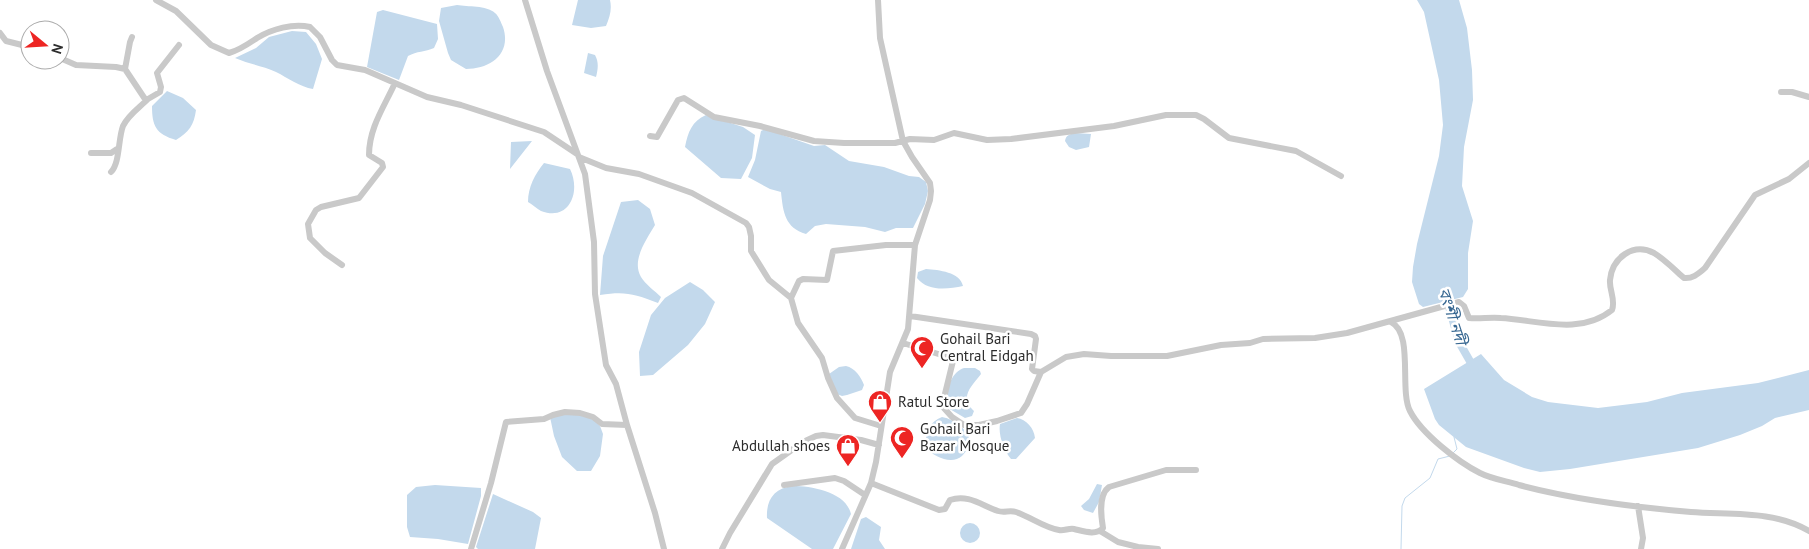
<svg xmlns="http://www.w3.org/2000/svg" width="1809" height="549" viewBox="0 0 1809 549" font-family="'PT Sans','Noto Sans Bengali',sans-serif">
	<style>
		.water { fill: #c3d9ec }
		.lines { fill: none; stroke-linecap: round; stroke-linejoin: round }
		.stream { stroke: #c3d9ec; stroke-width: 1 }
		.river { stroke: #c3d9ec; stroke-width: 8 }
		.minor { stroke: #c9c9c9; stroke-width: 6 }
		.labels { text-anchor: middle; stroke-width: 5; stroke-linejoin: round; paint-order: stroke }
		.poi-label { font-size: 15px; fill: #2c2c2c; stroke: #fff; text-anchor: start }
		.water-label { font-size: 16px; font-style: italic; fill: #376791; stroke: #fff }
	</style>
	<rect width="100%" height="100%" fill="#fff"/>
	<path class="water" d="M578,0H610C612,9 610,17 606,26L591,28L572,25Z
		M1417,0H1459L1467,28L1472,70L1473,100L1464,147L1462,186L1473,221L1468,253V289L1463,297L1423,307L1419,304L1412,282L1413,267L1417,244L1439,156L1443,125L1439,80L1424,12Z
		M457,5C468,7 486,5 495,13C499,16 501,23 503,27C512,54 490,69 466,69L451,60L448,53L439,21L441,8Z
		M383,10L437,24L438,39L434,48C425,52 417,51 408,56L399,80L367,67L377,12Z
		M292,31L306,32L316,44L322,59L313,89C300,87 288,78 276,72C263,66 249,64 235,58L256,48L269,37Z
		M588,53L595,55C599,62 598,69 596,77L584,73Z
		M167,91L183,98L196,110C194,125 189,132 176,140C156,134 152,126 152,106Z
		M706,115L743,127L755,135L752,158L741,179L721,178L685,147C688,132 692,121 706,115Z
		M765,129L814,146L825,145L849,161L884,167L909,176L919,177L926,182L928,191L925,204L913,228H896L885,232L865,227L826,224L815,226L806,234C785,228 783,212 781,192L770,189L748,177L755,160L761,131Z
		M1075,133L1091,134L1089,147L1076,150L1069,147L1065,141C1066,135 1070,134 1075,133Z
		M532,141L510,169L511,142Z
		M544,163L570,169C581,191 570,222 541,211C537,209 532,204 528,202C528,187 535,174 544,163Z
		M638,200L650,209L655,225C647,239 631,260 641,277C645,284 655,291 661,297L658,303C634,294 626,291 600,295L603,256L621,202Z
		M926,269C939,270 960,272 963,286C948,289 928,292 917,278L918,272Z
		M690,282L703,290L715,302L705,324L688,345L653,375L640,376L639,352L651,315L665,298Z
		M1481,354L1504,380L1532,397L1548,402L1598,408L1647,402L1682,393L1758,383L1809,370V410L1775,418L1762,426L1740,435L1698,448L1570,469L1540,472L1524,468L1466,447L1439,425L1435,419L1424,389Z
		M846,366C855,368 861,377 864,385L862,390L847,395L842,396L837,394L829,374L839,367Z
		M964,368H975L980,371L981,374C971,387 959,397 974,411L972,416L965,418L948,408C945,395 949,373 964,368Z
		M567,413L592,418L600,426L603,434L600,456L591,471H577L562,457L554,436L550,417Z
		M942,417C956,420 966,428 971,442C969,446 966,452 962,456C952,465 934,457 926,448C925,435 928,422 942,417Z
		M1017,418C1026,419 1034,428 1035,438L1016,459H1011C1004,451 998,435 1000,424Z
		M1097,484L1102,485L1099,502L1093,513L1084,510L1081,506L1089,499Z
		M435,485L481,488V496L468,544L438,539L410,537L407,527V495L416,487Z
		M793,486C812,486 846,492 851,514L833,549H812L767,518C766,500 774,488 793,486Z
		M493,494L533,512L541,518L535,549H478L476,547Z
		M866,517L881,527L879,540L885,549H851L861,519Z
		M960 533a10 10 0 1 1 20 0a10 10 0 1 1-20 0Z"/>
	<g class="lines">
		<path class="stream" d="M1453,453L1457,449L1454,437
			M1401,549L1402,506L1405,498L1430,478L1438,459L1450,456"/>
		<path class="river" d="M1447,300L1459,342L1475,370"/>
		<path class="minor" d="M156,0L176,11L211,45L229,53C240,50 248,44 257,38C272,29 293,23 310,27L320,37L332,60L337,65L365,70L427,97L461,105L544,132L577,154
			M525,0L547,71L585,174L594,242L595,294L606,365L616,384L627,425L655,513L664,549
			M0,33L6,41L30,47
			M60,58L76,65L116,67L125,69L145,99H148L160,92L161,87L157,73L179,45
			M125,69L130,42L132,37
			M1781,92H1792L1809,97
			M650,136L657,137L678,100L684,98L714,117L760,126L814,141L844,143H895L910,139L934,140L954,133L987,140L1011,139L1114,126L1166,115H1196L1204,119L1229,138L1296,151L1341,176
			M91,153H111L117,149
			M579,157L606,168L639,174L692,193L746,223L749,227L751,236V251L769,280L791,298L798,323L822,358L828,378L837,398L855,418L881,426
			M111,172C120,163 118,139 123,126C128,115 139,108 148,99
			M342,265L325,253L310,238L308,224L316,210L321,207L359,198L383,167L382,163L369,155C369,128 384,107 395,83
			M791,298L799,281L803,279L827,280L833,251L886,245H915
			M910,316L1031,334L1035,336L1036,339L1032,369L1034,371L1041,372
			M1391,322C1414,333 1399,390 1410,411C1421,433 1458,462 1480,473C1492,479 1506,481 1519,485C1575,500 1633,507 1691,512C1729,515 1774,510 1809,531
			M903,343L948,357L953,361L942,406L952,417L964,425H979L997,421L1021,413L1027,404L1041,372L1066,357L1084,354L1111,356H1167L1221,345L1250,343L1263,339L1315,338L1347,333L1459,302L1464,306L1469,318C1480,319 1490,317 1501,318C1537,320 1580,336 1612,310C1616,300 1609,290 1610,280C1612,258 1633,242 1654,253C1664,259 1676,271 1684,278C1693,279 1699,273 1705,268L1755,195L1789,179L1809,163
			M871,483L939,510L945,509L950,500C968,494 981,505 998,511C1004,513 1010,510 1016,512C1031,517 1043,527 1059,530C1064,531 1069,528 1074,529C1083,531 1096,536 1103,528C1101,516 1098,495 1109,487L1166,470H1196
			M784,485L835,478L844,481L865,495
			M1638,506L1643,538L1641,549
			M1100,531L1118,542L1138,547L1158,549
			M471,549L491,483L506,422L544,419L553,415L565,412L580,413L593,417L602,424L627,425
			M722,549L730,533L772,464L803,442L816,436L823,435L861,440L879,445
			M842,549L871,483L876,462L890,372L908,329L915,245L930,200L931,191L930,183L912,157L903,141L880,38L878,0"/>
	</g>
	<defs>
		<g id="mosque-pin" transform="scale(1.25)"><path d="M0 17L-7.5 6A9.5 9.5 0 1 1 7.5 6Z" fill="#ed2523" stroke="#fff"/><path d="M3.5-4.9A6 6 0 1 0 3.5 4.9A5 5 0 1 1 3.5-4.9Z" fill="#fff"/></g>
		<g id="shop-pin" transform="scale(1.25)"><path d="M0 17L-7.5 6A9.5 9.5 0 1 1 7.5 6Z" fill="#ed2523" stroke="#fff"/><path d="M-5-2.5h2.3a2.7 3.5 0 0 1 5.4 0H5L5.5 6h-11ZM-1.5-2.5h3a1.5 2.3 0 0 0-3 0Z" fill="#fff"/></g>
	</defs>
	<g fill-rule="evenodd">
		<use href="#mosque-pin" x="922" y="348"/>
		<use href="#shop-pin" x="880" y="402"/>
		<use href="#mosque-pin" x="902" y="438"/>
		<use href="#shop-pin" x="848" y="446"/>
	</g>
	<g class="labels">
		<g class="poi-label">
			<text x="940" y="344">Gohail Bari<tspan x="940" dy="17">Central Eidgah</tspan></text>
			<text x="898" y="407">Ratul Store</text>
			<text x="920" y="434">Gohail Bari<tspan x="920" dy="17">Bazar Mosque</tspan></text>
			<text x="830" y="451" text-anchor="end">Abdullah shoes</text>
		</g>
		<g class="water-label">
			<text transform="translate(1453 316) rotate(72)" y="6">বংশী নদী</text>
		</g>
	</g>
	<g transform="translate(45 45) rotate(108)"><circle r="24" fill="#ffffff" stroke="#ababab"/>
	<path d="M0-4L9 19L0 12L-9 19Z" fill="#ed2523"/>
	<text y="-8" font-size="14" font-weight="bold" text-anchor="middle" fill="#2c2c2c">N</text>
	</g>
</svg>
